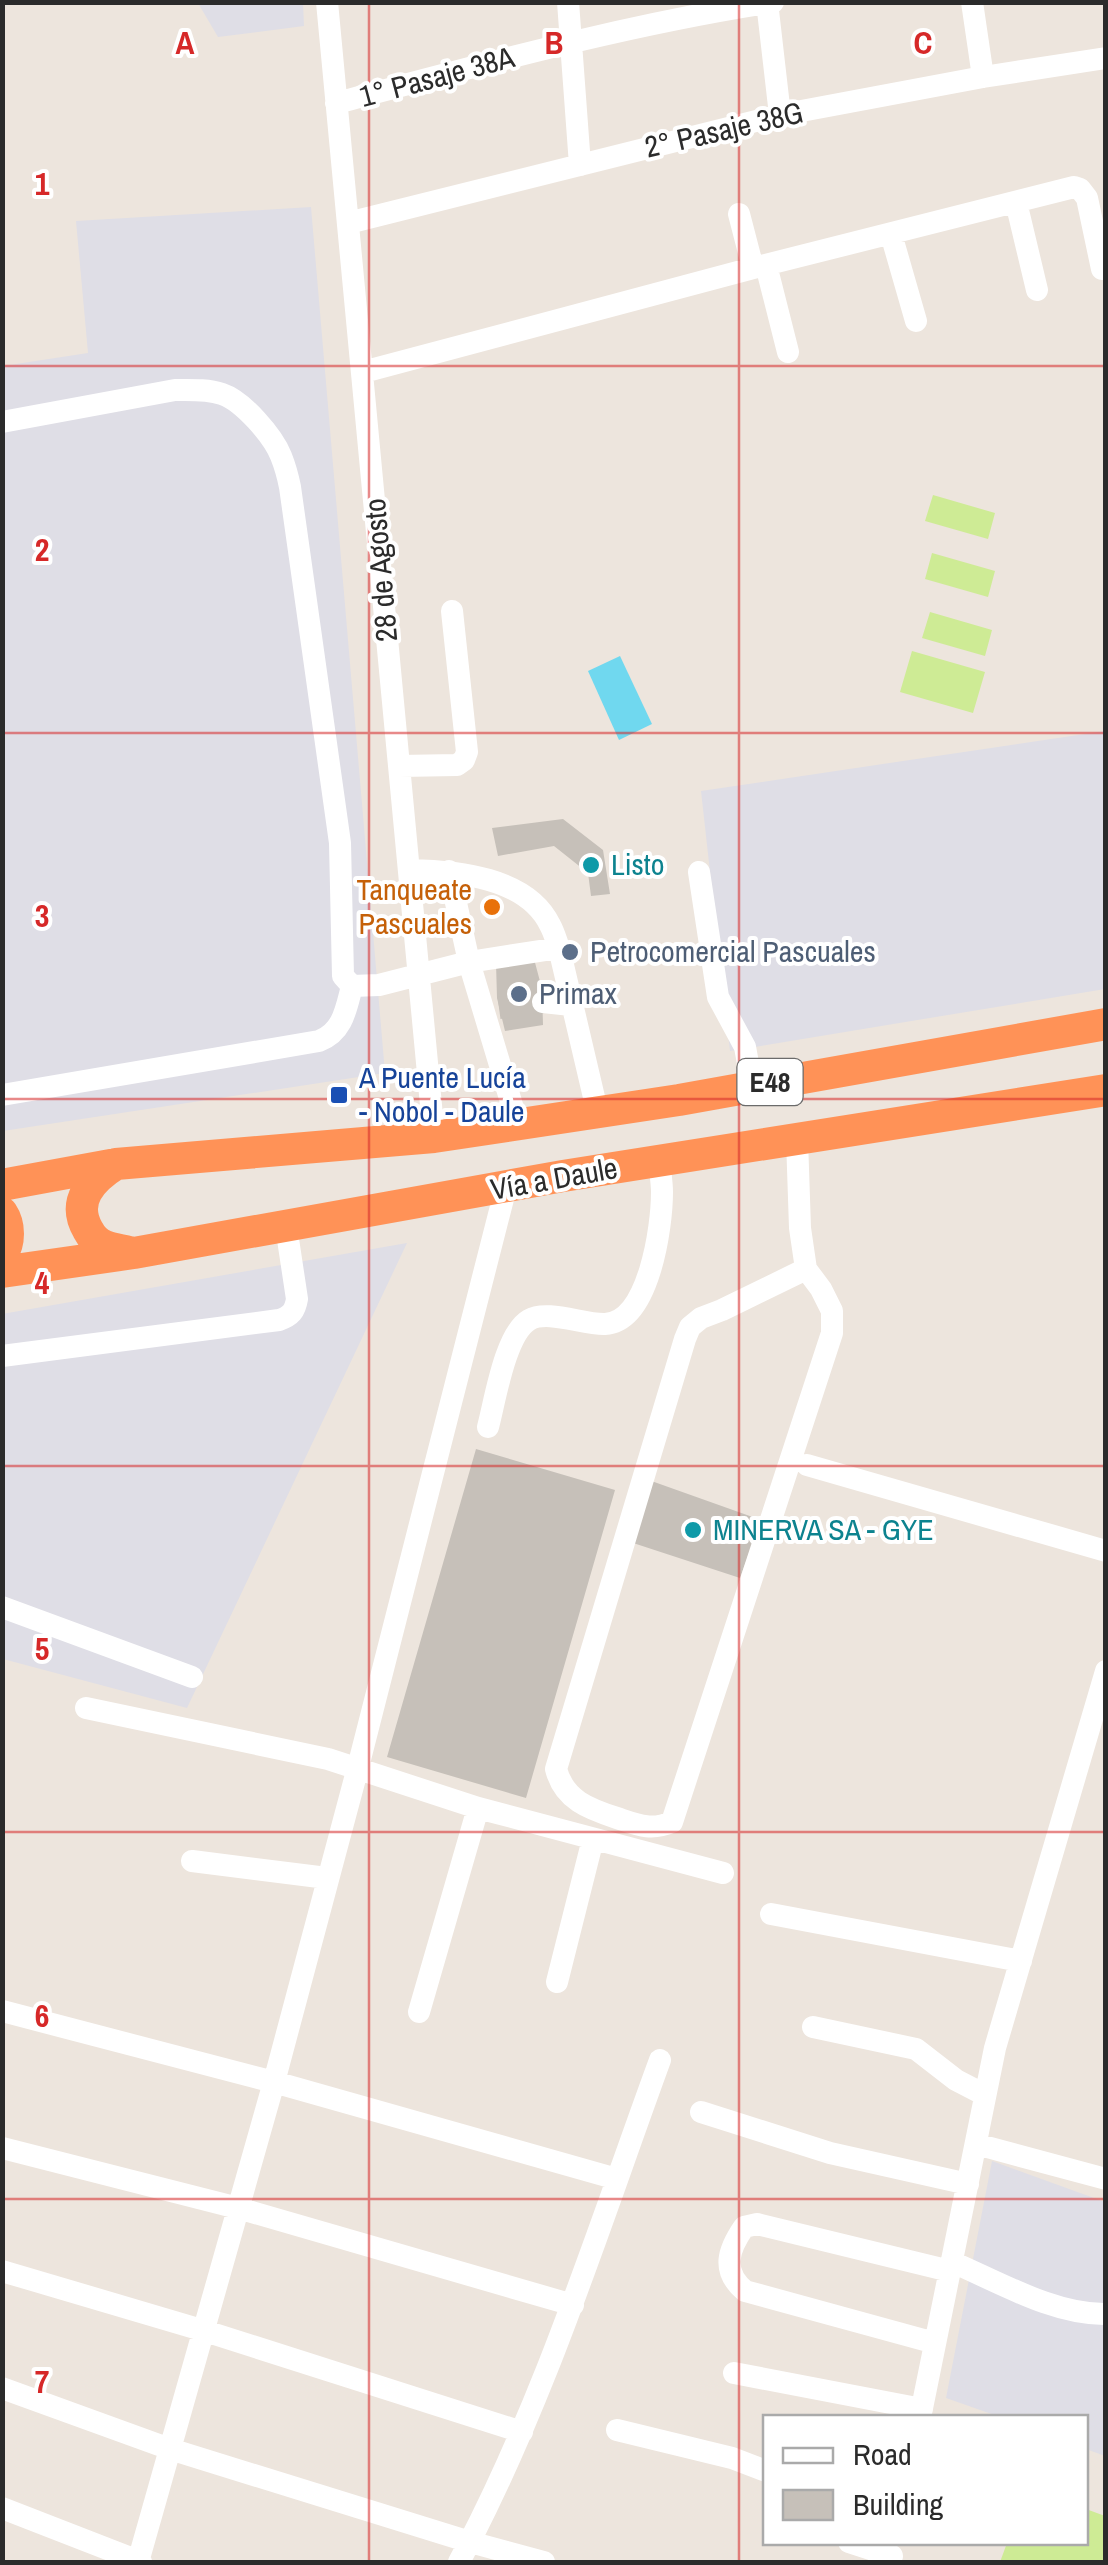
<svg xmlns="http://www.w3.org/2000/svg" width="1108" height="2565" viewBox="0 0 1108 2565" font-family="'Archivo Narrow',sans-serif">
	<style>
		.industrial { fill: #dfdee6 }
		.pitch { fill: #ceeb95 }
		.water { fill: #70d8ef }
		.building { fill: #c6c0b9 }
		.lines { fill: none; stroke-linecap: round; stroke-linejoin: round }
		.minor-tunnel { stroke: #c6c0b9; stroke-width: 22; stroke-dasharray: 22 11; stroke-linecap: butt }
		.minor { stroke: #fff; stroke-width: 22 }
		.highway { stroke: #ff9257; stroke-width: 32 }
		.grid { fill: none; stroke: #d62828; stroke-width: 2.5; stroke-opacity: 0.55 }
		.culture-dot { fill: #0f9aa8; stroke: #fff; stroke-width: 4 }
		.food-dot { fill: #e8710a; stroke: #fff; stroke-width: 4 }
		.service-dot { fill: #5c6f8a; stroke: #fff; stroke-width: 4 }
		.transit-dot { fill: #1a4fb4; stroke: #fff; stroke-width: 4 }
		.labels { text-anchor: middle; stroke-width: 8; stroke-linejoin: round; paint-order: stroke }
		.shield { fill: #fff; stroke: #6b6b6b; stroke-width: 2.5 }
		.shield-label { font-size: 28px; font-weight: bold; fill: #2b2b2b }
		.street-label { font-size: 30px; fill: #2b2b2b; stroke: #fff }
		.culture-label { font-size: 30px; fill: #0d838f; stroke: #fff; text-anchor: start }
		.food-label { font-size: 30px; fill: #c56008; stroke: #fff; text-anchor: end }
		.service-label { font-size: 30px; fill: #4e5e75; stroke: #fff; text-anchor: start }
		.transit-label { font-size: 30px; fill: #164399; stroke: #fff; text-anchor: start }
		.grid-label { font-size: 32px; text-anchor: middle; font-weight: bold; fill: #d62828; stroke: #fff; stroke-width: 8; stroke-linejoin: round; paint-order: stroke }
	</style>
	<rect width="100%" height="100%" fill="#ede5dd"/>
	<path class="industrial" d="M198,3H303L304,26L218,37Z
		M311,207L385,1073L3,1131V366L88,353L76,221Z
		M1105,731V989L730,1051L701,791Z
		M407,1243L187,1708L3,1659L2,1314Z
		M992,2161L1105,2202V2456L1086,2449V2418L1000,2417L946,2398Z"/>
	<path class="pitch" d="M933,495L995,513L988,539L925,521Z
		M932,553L995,571L988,597L925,579Z
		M930,612L992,630L985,656L922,638Z
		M912,651L985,672L973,713L900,692Z
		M1086,2509L1105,2516V2562H1000L1007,2543L1086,2542Z"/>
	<path class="water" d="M620,656L652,724L619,740L588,671Z"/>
	<path class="building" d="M563,819L603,850L610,894L591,896L588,873L554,846L498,856L492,828Z
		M533,955L542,989L543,1025L505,1031L497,998L496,963Z
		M476,1449L615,1490L526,1798L387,1757Z
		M643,1478L761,1520L740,1578L624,1540Z"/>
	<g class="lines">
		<path class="minor-tunnel" d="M499,1008L543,1002"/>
		<path class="minor" d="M327,2L434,1137
			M568,2L580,165
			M767,2L780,115
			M972,2L983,77
			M336,103C481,65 624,25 773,2
			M1016,202L1037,290
			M739,214L753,268
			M348,223L780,115L983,77L1106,58
			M891,234L916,321
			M766,265L788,352
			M363,372L753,268L1074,187L1080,189L1087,198L1102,269
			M2,422L175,390C190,390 207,389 222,394C243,401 273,436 281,456C285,466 288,477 290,487L340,843L343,976L352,986L379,985L469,962L559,948
			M399,766L457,765L464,760L467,752L452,611
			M410,870C456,871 527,877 550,925C554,932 556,940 559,948L597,1110
			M449,871L469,962L518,1125
			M699,872L718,997L745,1047L752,1085
			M543,1002L571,1005
			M2,1095L319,1041C343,1032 346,1009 352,986
			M797,1139L800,1228L806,1269L821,1289L832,1311V1333L672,1822C651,1831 638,1825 617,1818C589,1809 564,1800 556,1769L685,1339L690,1327L701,1318L722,1310L806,1269
			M2,1356L279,1320C291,1316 295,1311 297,1299L286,1226
			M488,1427C495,1401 505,1334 529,1320C547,1309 584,1325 605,1324C649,1322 662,1227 662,1192C662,1182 660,1171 659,1161
			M807,1465L1106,1551
			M2,1607L192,1677
			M86,1708L328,1759L478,1808L723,1873
			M192,1861L327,1878
			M771,1914L1021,1961
			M557,1982L593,1839
			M2,2011L274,2082L617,2179
			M419,2012L478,1808
			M813,2027L916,2049L956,2080L985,2095
			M701,2112L830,2153L968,2184
			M976,2144L1106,2179
			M2,2148L238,2208L573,2305
			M952,2262C999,2282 1054,2315 1106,2314
			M2,2271L205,2331L522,2432
			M935,2343L745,2291C721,2271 728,2250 744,2227L757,2224L950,2271
			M734,2373L922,2409
			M2,2388L170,2449L470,2542L544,2562
			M920,2418L995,2048L1106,1671
			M617,2430L732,2458L766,2471
			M2,2508L141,2562
			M849,2542L892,2556
			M138,2562L274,2082L357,1771L506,1187
			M459,2562C544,2403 598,2229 660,2060"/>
		<path class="highway" d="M116,1164C92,1179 71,1201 88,1230C92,1238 97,1243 105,1246C112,1249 121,1250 129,1252
			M2,1185L116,1164L434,1137L679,1100L1106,1024
			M2,1213C10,1225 10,1242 2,1255
			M2,1272L134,1253L563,1176L1106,1090"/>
	</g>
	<path class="grid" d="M369,2V2562M739,2V2562M2,366H1106M2,733H1106M2,1099H1106M2,1466H1106M2,1832H1106M2,2199H1106"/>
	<g class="culture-dot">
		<circle cx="591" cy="865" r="10"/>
		<circle cx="693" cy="1530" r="10"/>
	</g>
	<circle class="food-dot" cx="492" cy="907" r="10"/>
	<g class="service-dot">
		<circle cx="570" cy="952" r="10"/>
		<circle cx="519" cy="994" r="10"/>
	</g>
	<rect class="transit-dot" x="329" y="1085" width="20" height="20" rx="5"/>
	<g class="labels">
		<rect class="shield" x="737.5" y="1059" width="65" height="46" rx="8"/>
		<g class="shield-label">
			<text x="770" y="1092">E48</text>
		</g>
		<g class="street-label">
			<text transform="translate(437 77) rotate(-15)" y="10">1° Pasaje 38A</text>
			<text transform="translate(724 130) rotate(-13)" y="10">2° Pasaje 38G</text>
			<text transform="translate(381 570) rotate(-95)" y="10">28 de Agosto</text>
			<text transform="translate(554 1179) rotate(-10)" y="10">Vía a Daule</text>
		</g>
		<g class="culture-label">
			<text x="611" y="875">Listo</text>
			<text x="713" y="1540">MINERVA SA - GYE</text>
		</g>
		<g class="food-label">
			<text x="472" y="900">Tanqueate<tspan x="472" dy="34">Pascuales</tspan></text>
		</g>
		<g class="service-label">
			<text x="590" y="962">Petrocomercial Pascuales</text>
			<text x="539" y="1004">Primax</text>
		</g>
		<g class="transit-label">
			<text x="359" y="1088">A Puente Lucía<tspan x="359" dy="34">- Nobol - Daule</tspan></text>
		</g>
	</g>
	<g class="grid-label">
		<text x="185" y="54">A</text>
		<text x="554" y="54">B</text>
		<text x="923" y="54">C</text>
		<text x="42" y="195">1</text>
		<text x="42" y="561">2</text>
		<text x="42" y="927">3</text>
		<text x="42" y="1294">4</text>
		<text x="42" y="1660">5</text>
		<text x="42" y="2027">6</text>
		<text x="42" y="2393">7</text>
	</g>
	<rect width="1108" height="2565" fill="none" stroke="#2b2b2b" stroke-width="10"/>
	<rect x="763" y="2415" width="325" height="130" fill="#ffffff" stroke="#aaaaaa" stroke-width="2.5"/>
	<rect x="783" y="2448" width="50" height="15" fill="#ffffff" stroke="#aaaaaa" stroke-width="2.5"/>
	<text x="853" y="2465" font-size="30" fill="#2b2b2b">Road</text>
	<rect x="783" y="2490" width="50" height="30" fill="#c6c0b9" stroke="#aaaaaa" stroke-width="2.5"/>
	<text x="853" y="2515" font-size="30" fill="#2b2b2b">Building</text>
</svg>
